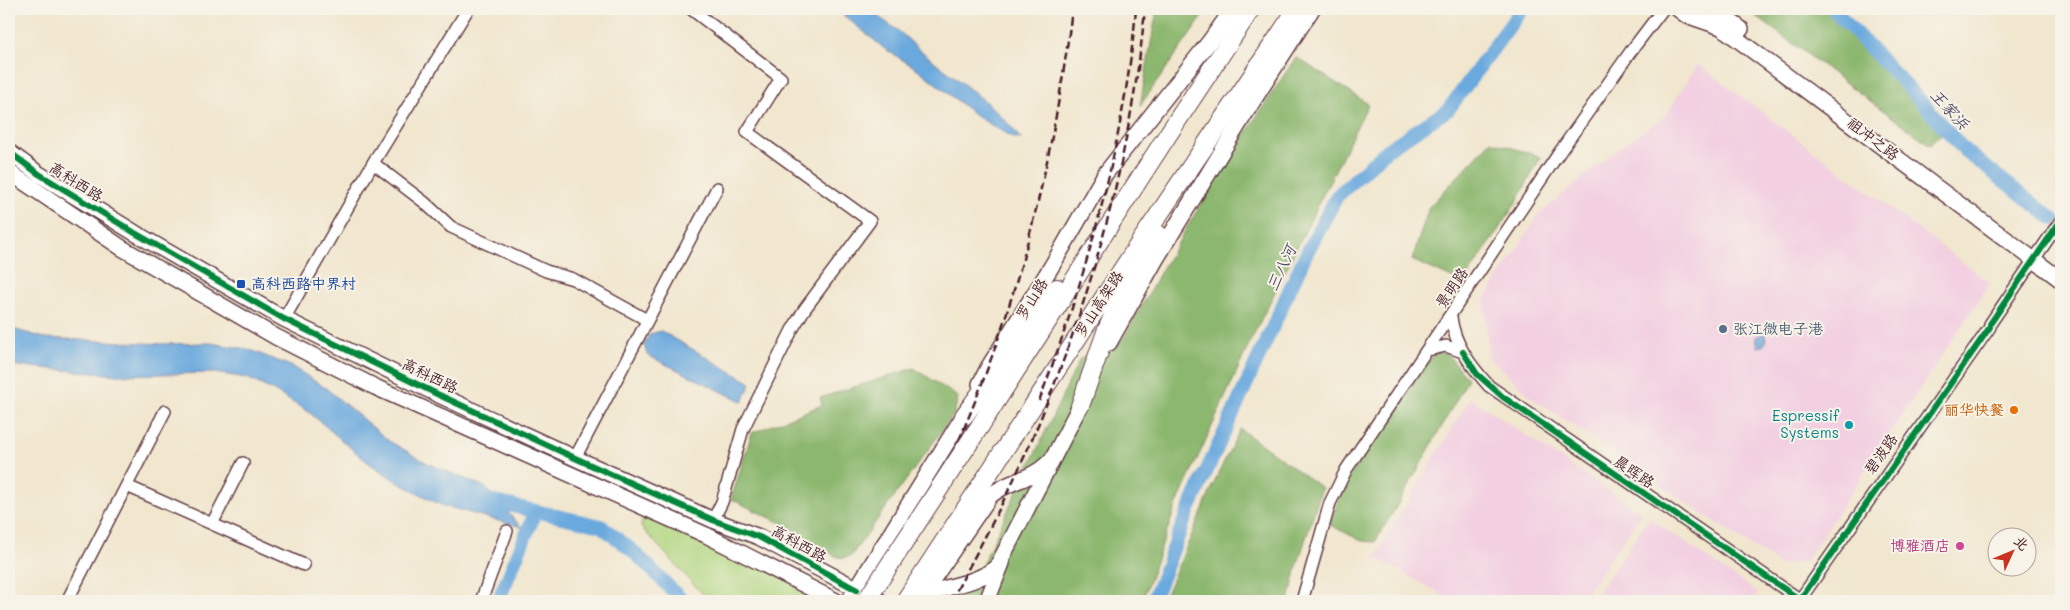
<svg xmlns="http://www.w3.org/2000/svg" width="2070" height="610" viewBox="0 0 2070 610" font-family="Mali,'LXGW WenKai TC',sans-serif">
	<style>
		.built { fill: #f2cfe1 }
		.green { fill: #b1d680; stroke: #7e7a56 }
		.forest { fill: #8cb76e; stroke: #6b6b4c }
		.water { fill: #6ba9de; stroke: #5a6484 }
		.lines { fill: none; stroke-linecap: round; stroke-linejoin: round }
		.river { stroke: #6ba9de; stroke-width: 14 }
		.minor-casing { stroke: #633d43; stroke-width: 14 }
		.major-casing { stroke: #633d43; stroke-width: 18 }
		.highway-casing { stroke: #633d43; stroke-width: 20 }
		.minor { stroke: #fff; stroke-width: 11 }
		.major { stroke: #fff; stroke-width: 15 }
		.highway { stroke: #fff; stroke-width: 18 }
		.rail { stroke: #4a1f2b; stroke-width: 2.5; stroke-dasharray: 8 4; stroke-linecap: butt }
		.highway-bridge-casing { stroke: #633d43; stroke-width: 20; stroke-linecap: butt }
		.highway-bridge { stroke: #fff; stroke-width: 18 }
		.cycleway-casing { stroke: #f7f3e8; stroke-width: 9 }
		.cycleway { stroke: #00873e; stroke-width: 6 }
		.transit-dot { fill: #1a4fb4; stroke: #f7f3e8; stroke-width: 2 }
		.service-dot { fill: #5c6f8a; stroke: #f7f3e8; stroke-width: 2 }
		.food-dot { fill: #e8710a; stroke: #f7f3e8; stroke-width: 2 }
		.culture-dot { fill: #0f9aa8; stroke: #f7f3e8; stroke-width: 2 }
		.hotel-dot { fill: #d1479c; stroke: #f7f3e8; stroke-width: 2 }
		.labels { text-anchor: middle; stroke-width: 4; stroke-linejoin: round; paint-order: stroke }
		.street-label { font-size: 15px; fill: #4a1f2b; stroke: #f7f3e8 }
		.transit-label { font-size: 15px; fill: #164399; stroke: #f7f3e8; text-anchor: start }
		.service-label { font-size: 15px; fill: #4e5e75; stroke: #f7f3e8; text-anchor: start }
		.food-label { font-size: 15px; fill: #c56008; stroke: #f7f3e8; text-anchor: end }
		.culture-label { font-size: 15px; fill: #0d838f; stroke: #f7f3e8; text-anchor: end }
		.hotel-label { font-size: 15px; fill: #b23c85; stroke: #f7f3e8; text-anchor: end }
		.water-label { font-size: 16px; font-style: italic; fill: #564f6a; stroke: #f7f3e8 }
	</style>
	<rect width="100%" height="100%" fill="#f7f3e8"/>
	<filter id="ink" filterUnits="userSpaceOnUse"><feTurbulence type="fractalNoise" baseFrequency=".02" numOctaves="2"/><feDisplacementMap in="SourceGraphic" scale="10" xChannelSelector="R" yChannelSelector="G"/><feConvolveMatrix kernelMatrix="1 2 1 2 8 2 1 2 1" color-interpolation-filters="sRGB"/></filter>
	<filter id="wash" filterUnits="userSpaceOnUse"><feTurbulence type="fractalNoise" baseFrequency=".0096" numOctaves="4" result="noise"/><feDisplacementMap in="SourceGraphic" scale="20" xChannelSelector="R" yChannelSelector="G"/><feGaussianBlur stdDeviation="1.12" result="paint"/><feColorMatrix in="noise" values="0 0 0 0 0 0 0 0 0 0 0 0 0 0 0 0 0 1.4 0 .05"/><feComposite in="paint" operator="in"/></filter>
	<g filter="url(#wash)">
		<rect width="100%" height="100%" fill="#f1e6ce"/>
		<path class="built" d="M1698,64L1990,283L1805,562L1779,565L1535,400L1489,358L1484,301L1539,214L1619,148L1665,116Z
			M1470,398L1642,513L1581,601H1453L1375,557Z
			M1649,518L1758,593L1753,601H1592Z"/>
		<path class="green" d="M643,514L835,601H709L641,527Z"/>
		<path class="forest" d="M1157,9H1208L1140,106Z
			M1746,9H1840L1949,126L1930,145Z
			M1296,57L1368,104L1250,342L1176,506L1142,601H960L983,563L1080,359L1122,341L1164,266L1220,172Z
			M1491,141L1541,157L1516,203L1463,283L1412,260L1429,207Z
			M1439,353H1446L1468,379L1408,487L1375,542L1362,541L1330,525L1342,488L1432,356Z
			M914,368L958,397L954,414L851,556L843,558L835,556L789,527L731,499L752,433L822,405L820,398Z
			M1240,429L1322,488L1297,566L1289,601H1163L1219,472Z"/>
		<path class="water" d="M836,9L871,10C878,17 885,21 893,27C904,34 914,46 925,54C958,81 995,104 1021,139L1013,138L976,116L919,70L885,49Z
			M9,328L45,338L163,344L210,343L248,349L293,367L327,389L389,441L429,464L485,487L521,527L441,505L397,482L366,461L310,413L274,391L247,378L214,373L118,375L9,365Z
			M661,331L751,383L743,402L647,355L644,344L650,334Z
			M1765,333L1766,342L1763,346L1758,347L1756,337Z"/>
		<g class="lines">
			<path class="river" d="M1833,9L1918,98L1965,151L2053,219
				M482,499L601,526L633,551L683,601
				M498,601L536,511
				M1153,601L1186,516L1305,256L1337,196L1388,149L1448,110L1522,9"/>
		</g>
	</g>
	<g filter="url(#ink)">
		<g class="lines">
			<g class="minor-casing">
				<path id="minor" d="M691,9L781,78L747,132L870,221L804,310L792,330L743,429L722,502L713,520
					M373,163L424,202L451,227L546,271L573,279L647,320
					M1451,317C1454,344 1471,366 1489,386L1802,601
					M284,319L373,163L468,9
					M1428,350L1446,346L1463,352
					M575,458L717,188
					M127,486L304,565
					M212,524L243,463
					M67,601L165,411
					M481,601L507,531
					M1302,601L1330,503L1346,470L1559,153L1631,51L1663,9
					M1799,601L1990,327V324L2061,220"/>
			</g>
			<g class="major-casing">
				<path id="major" d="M1678,9L1686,15L1721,27L2061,280
					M1714,9L1741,29
					M9,152L39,174L135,233L284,319L437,394L575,458L713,520L759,537L880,601
					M9,172L122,248L276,337L375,387L706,535L836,601
					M1109,343L1156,259L1251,104L1312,9
					M980,384L988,368L1053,264L1105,174L1210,41L1233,9
					M921,597C946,585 975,585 997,567L1085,396
					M920,598L990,496C1008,480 1030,481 1048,463
					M849,601L969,407
					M987,601L1002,563"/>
			</g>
			<g class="highway-casing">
				<path id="highway" d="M1080,406L1106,332L1118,305L1158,234
					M964,416L1057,288
					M980,426L1167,136L1251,9
					M905,601L1141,241L1297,9"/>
			</g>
			<use href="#minor" class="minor"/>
			<use href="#major" class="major"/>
			<use href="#highway" class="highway"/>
			<path class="rail" d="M1039,401C1086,279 1125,139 1136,9
				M877,601C986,418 1047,219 1072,9
				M951,601C978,550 1006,499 1029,446C1089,308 1131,158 1145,9"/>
			<g class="highway-bridge-casing">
				<path id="highway-bridge" d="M866,601L980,426"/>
			</g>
			<use href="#highway-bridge" class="highway-bridge"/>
			<g class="cycleway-casing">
				<path id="cycleway" d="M9,152L39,174L135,233L284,319L437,394L575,458L713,520L759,537L857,590
					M1463,352L1477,374L1503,397L1802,601
					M1799,601L1990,327V324L2061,220"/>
			</g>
			<use href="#cycleway" class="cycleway"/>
		</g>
	</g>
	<rect class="transit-dot" x="236" y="279" width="10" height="10" rx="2.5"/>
	<circle class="service-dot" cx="1723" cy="329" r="5"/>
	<circle class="food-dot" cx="2014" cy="410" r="5"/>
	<circle class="culture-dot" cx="1849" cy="425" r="5"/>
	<circle class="hotel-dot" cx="1960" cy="546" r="5"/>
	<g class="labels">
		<g class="street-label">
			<text transform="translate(1873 139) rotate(37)" y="5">祖冲之路</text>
			<text transform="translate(76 182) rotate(32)" y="5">高科西路</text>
			<text transform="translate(1452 288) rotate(-56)" y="5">景明路</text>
			<text transform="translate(1032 299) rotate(-58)" y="5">罗山路</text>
			<text transform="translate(1099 304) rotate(-57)" y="5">罗山高架路</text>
			<text transform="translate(430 376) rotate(26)" y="5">高科西路</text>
			<text transform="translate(1881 454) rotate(-55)" y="5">碧波路</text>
			<text transform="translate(1634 472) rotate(34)" y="5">晨晖路</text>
			<text transform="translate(799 544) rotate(29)" y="5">高科西路</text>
		</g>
		<g class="transit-label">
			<text x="251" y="289">高科西路中界村</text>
		</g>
		<g class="service-label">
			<text x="1733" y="334">张江微电子港</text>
		</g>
		<g class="food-label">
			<text x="2004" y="415">丽华快餐</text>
		</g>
		<g class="culture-label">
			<text x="1839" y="421">Espressif<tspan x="1839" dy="17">Systems</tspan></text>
		</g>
		<g class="hotel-label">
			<text x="1950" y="551">博雅酒店</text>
		</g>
		<g class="water-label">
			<text transform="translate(1950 109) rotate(47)" y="6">王家浜</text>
			<text transform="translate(1281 268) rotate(-65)" y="6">三八河</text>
		</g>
	</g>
	<rect width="2070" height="610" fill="none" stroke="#f7f3e8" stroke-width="30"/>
	<g transform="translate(2012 552) rotate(46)"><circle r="24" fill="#f7f3e8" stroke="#b29e9c"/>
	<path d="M0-4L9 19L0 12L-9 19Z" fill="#c8321e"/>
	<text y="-8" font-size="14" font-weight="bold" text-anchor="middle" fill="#4a1f2b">北</text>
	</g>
</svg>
